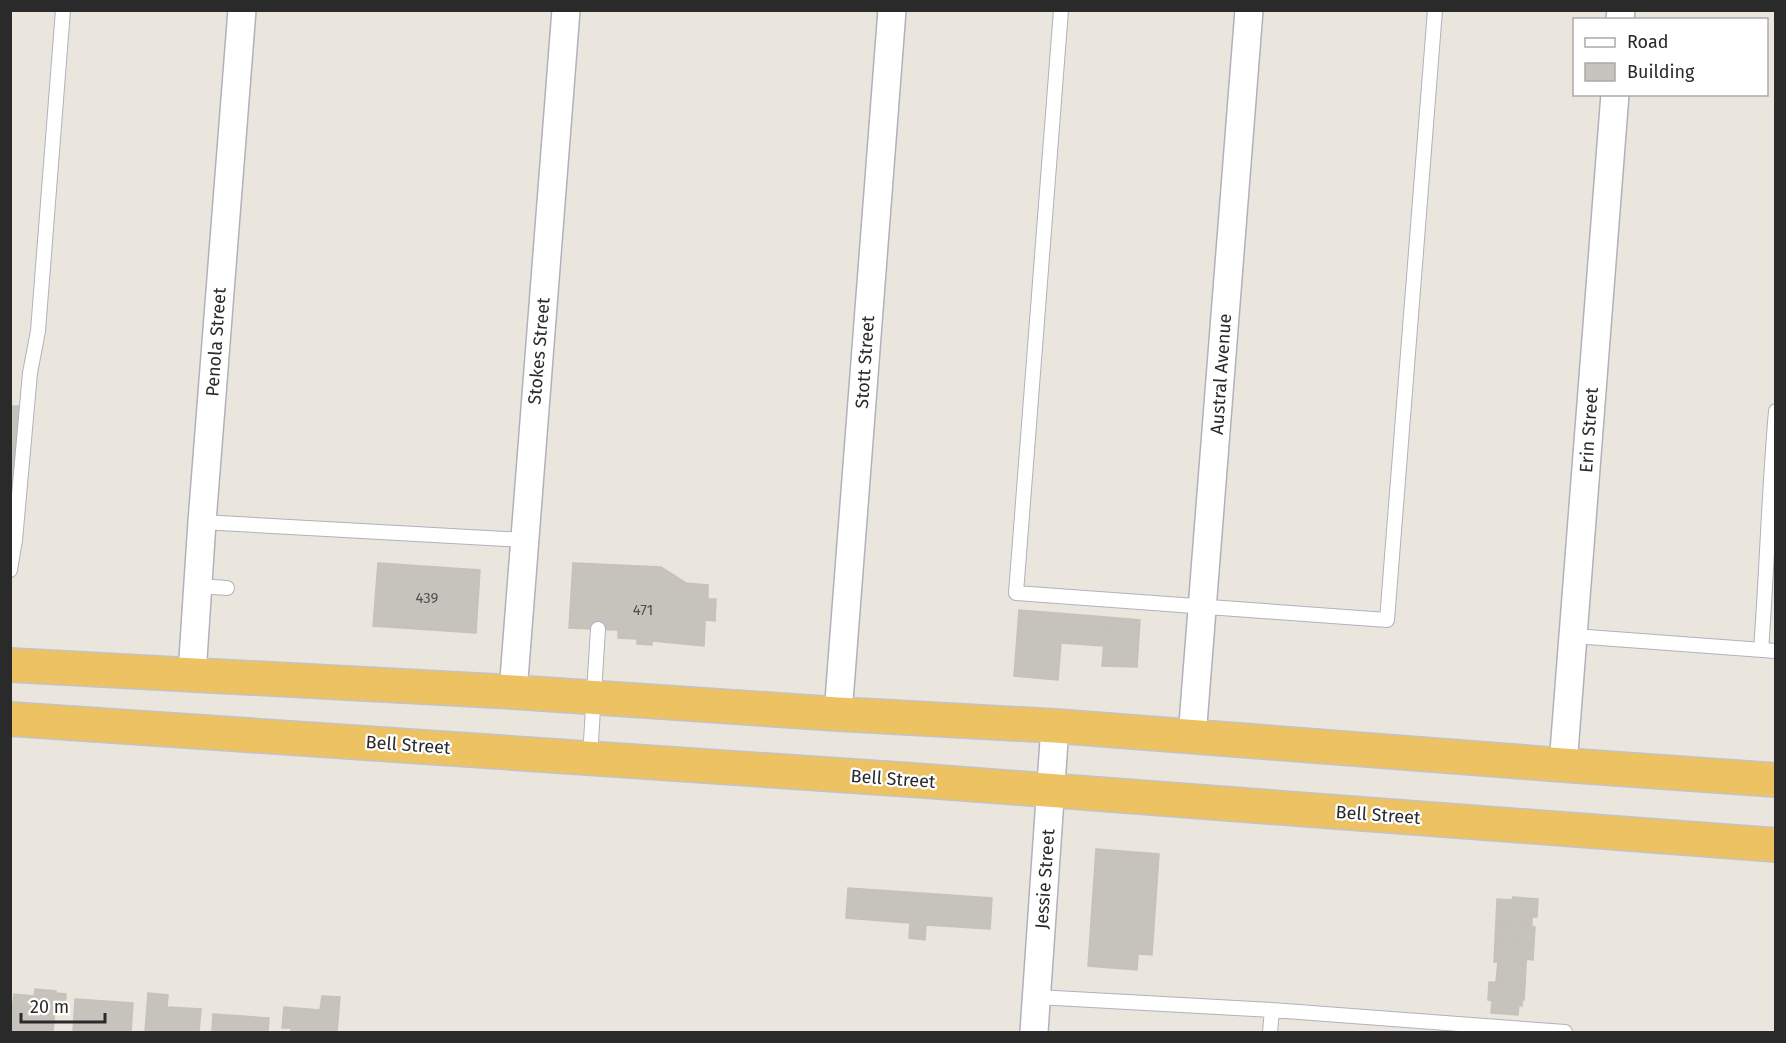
<svg xmlns="http://www.w3.org/2000/svg" width="1786" height="1043" viewBox="0 0 1786 1043" font-family="'Fira Sans',sans-serif">
	<style>
		.building { fill: #c6c3bc; stroke: #c6c2b6; stroke-width: 1.5 }
		.lines { fill: none; stroke-linecap: round; stroke-linejoin: round }
		.service-casing { stroke: #b0b1bc; stroke-width: 16 }
		.minor-casing { stroke: #b0b1bc; stroke-width: 30 }
		.trunk-casing { stroke: #c3c3c3; stroke-width: 36 }
		.service { stroke: #fff; stroke-width: 14 }
		.minor { stroke: #fff; stroke-width: 27 }
		.trunk { stroke: #edc263; stroke-width: 33 }
		.labels { text-anchor: middle; stroke-width: 4.5; stroke-linejoin: round; paint-order: stroke }
		.number-label { font-size: 15px; fill: #51504e }
		.street-label { font-size: 18px; fill: #2a2a2a; stroke: #fff }
	</style>
	<rect width="100%" height="100%" fill="#ebe6dd"/>
	<path class="building" d="M10,406H19L14,486L10,485Z
		M378,563L480,570L476,633L373,626Z
		M573,563L661,567L686,583L708,585V599H716L715,621L705,620L704,646L652,641V645L637,644V639L618,638V630L569,628Z
		M1019,610L1106,617L1104,646L1061,643L1058,680L1014,676Z
		M1106,617L1140,620L1137,667L1102,666Z
		M1096,849L1159,854L1152,955L1138,954L1137,970L1088,966Z
		M848,888L992,898L990,929L926,925L925,940L909,938L910,923L846,918Z
		M1513,897L1538,899L1537,917H1532V923L1496,921L1497,899L1512,900Z
		M1496,921L1532,923V927H1535L1534,943L1495,941Z
		M1495,941L1534,943L1533,960L1527,959L1526,963L1494,962Z
		M1498,962L1526,963L1525,984L1496,982Z
		M1489,982L1525,984L1524,1000L1522,999V1006L1519,1005L1518,1015L1491,1013L1492,1001L1488,1000Z
		M35,989L56,991V993L66,994L65,1009L55,1008L53,1032H10L14,994L34,996Z
		M148,993L168,995L167,1007L201,1009L199,1032H145Z
		M322,996L340,997L337,1032H291V1028H282L284,1007L320,1010Z
		M75,999L133,1003L131,1032H73Z
		M213,1014L269,1018L268,1032H212Z"/>
	<g class="lines">
		<g class="service-casing">
			<path id="service" d="M1061,10L1016,593L1387,620L1435,10
				M202,522L524,540
				M10,570L15,540L30,373L38,331L63,10
				M199,586L227,588
				M1574,636L1776,651
				M1761,650C1767,570 1769,490 1776,411
				M590,757L598,629
				M1037,997L1272,1010L1565,1032
				M1270,1032L1272,1010"/>
		</g>
		<g class="minor-casing">
			<path id="minor" d="M1620,20L1621,10
				M192,674L202,522L242,10
				M513,692L566,10
				M838,714L892,10
				M1192,737L1249,10
				M1563,765L1615,94
				M1034,1032L1055,726"/>
		</g>
		<g class="trunk-casing">
			<path id="trunk" d="M10,665L513,692L838,714L1055,726L1563,765L1776,780
				M10,719L912,780L1776,845"/>
		</g>
		<use href="#service" class="service"/>
		<use href="#minor" class="minor"/>
		<use href="#trunk" class="trunk"/>
	</g>
	<g class="labels">
		<g class="number-label">
			<text x="427" y="603">439</text>
			<text x="643" y="615">471</text>
		</g>
		<g class="street-label">
			<text transform="translate(216 342) rotate(-86)" y="6">Penola Street</text>
			<text transform="translate(539 351) rotate(-85)" y="6">Stokes Street</text>
			<text transform="translate(865 362) rotate(-86)" y="6">Stott Street</text>
			<text transform="translate(1221 374) rotate(-86)" y="6">Austral Avenue</text>
			<text transform="translate(1589 430) rotate(-86)" y="6">Erin Street</text>
			<text transform="translate(408 745) rotate(4)" y="6">Bell Street</text>
			<text transform="translate(893 779) rotate(4)" y="6">Bell Street</text>
			<text transform="translate(1378 815) rotate(4)" y="6">Bell Street</text>
			<text transform="translate(1045 879) rotate(-86)" y="6">Jessie Street</text>
		</g>
	</g>
	<rect width="1786" height="1043" fill="none" stroke="#2a2a2a" stroke-width="24"/>
	<rect x="1573" y="18" width="195" height="78" fill="#ffffff" stroke="#aaaaaa" stroke-width="1.5"/>
	<rect x="1585" y="38" width="30" height="9" fill="#ffffff" stroke="#aaaaaa" stroke-width="1.5"/>
	<text x="1627" y="48" font-size="18" fill="#2a2a2a">Road</text>
	<rect x="1585" y="63" width="30" height="18" fill="#c6c3bc" stroke="#aaaaaa" stroke-width="1.5"/>
	<text x="1627" y="78" font-size="18" fill="#2a2a2a">Building</text>
	<path d="M21 1013v9h84v-9" fill="none" stroke="#2a2a2a" stroke-width="3"/>
	<text x="30" y="1013" font-size="18" fill="#2a2a2a" stroke="#ffffff" stroke-width="4.5" paint-order="stroke">20 m</text>
</svg>
